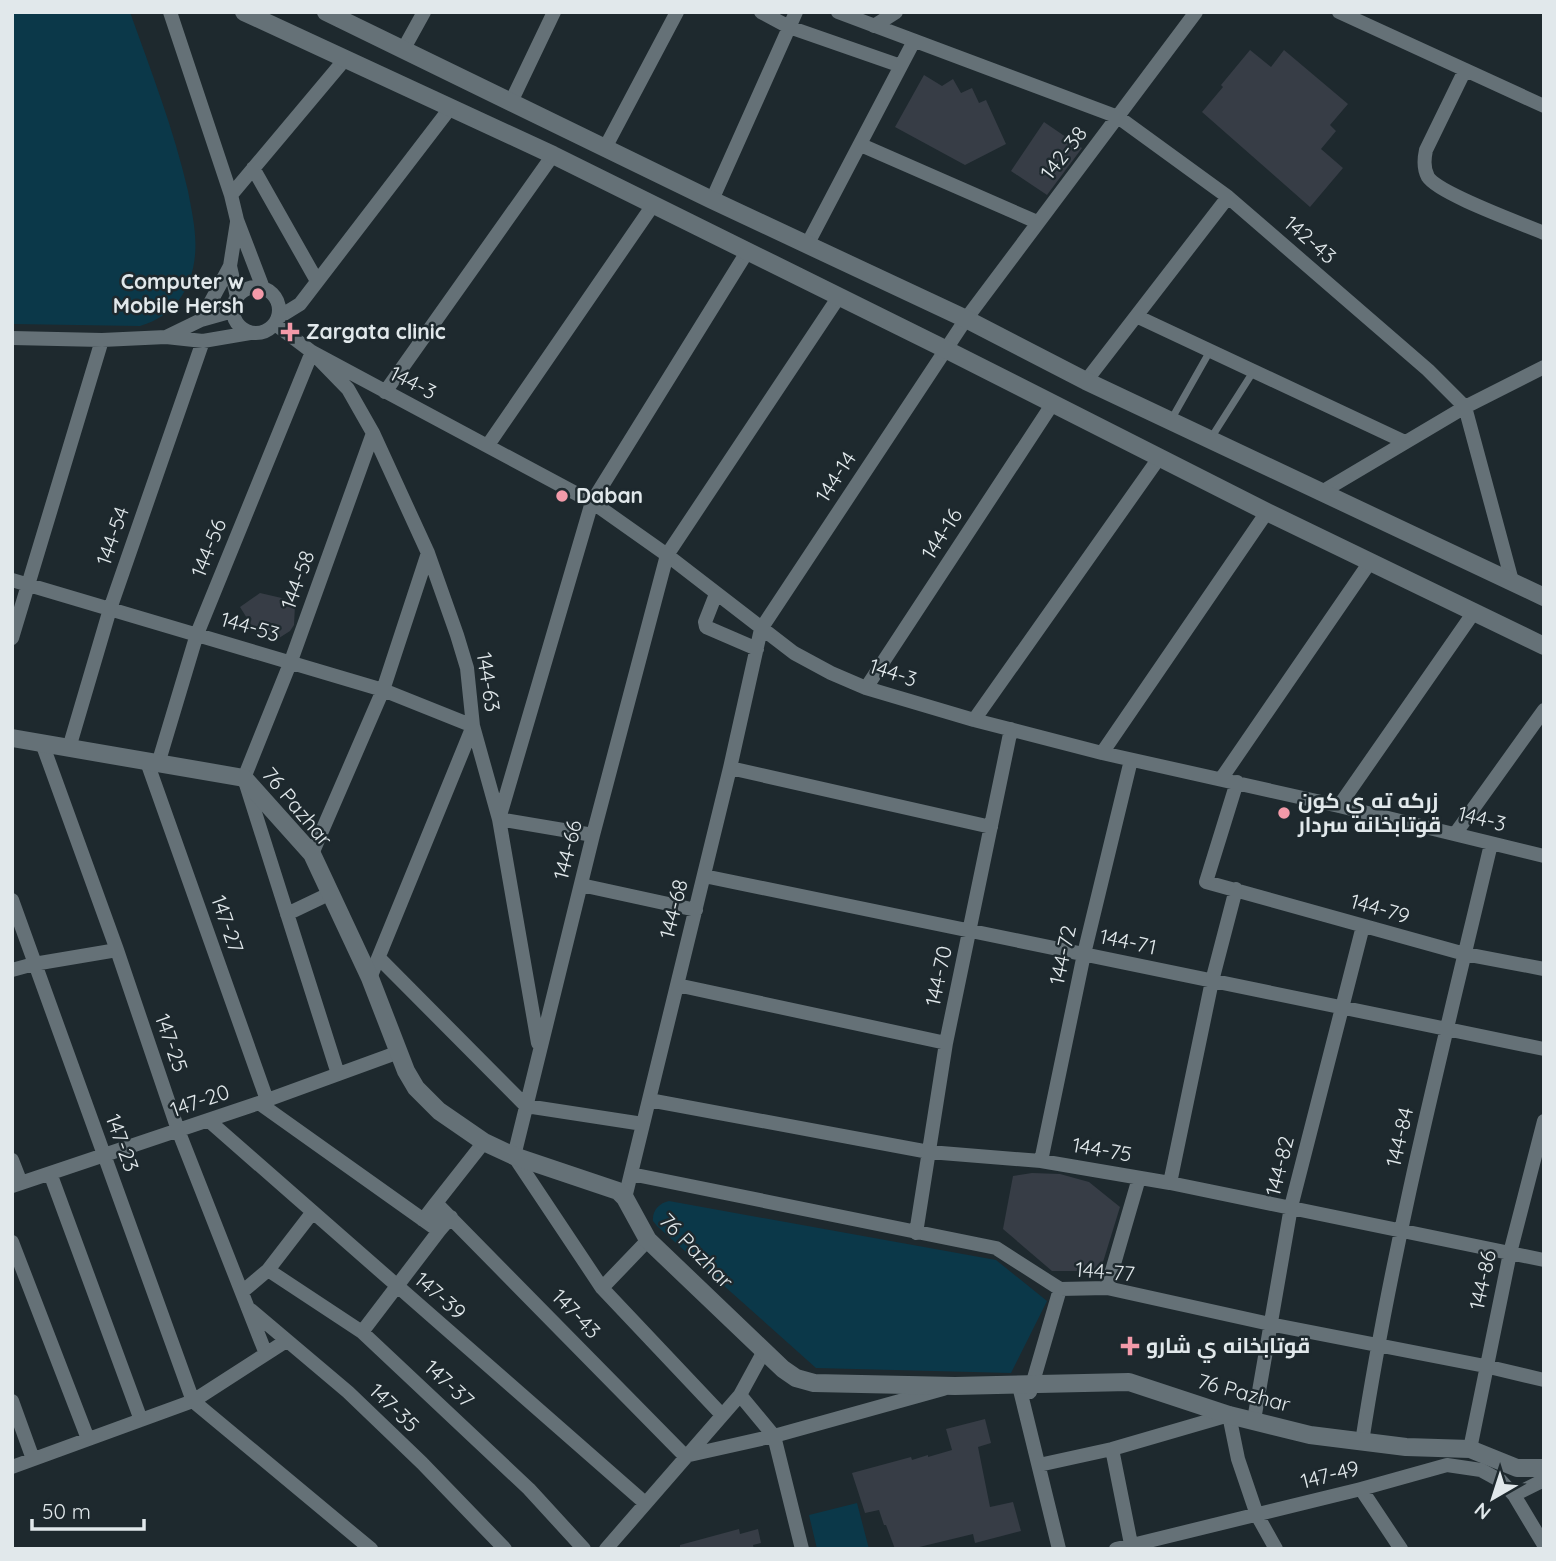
<svg xmlns="http://www.w3.org/2000/svg" width="1556" height="1561" viewBox="0 0 1556 1561" font-family="Quicksand,Cairo,sans-serif">
	<style>
		.green { fill: #0b3849 }
		.building { fill: #373d46 }
		.lines { fill: none; stroke-linecap: round; stroke-linejoin: round }
		.service { stroke: #657177; stroke-width: 7 }
		.minor { stroke: #657177; stroke-width: 14 }
		.tertiary { stroke: #657177; stroke-width: 18 }
		.poi-dot { fill: #f39aa9; stroke: #1e292e; stroke-width: 2.5 }
		.labels { text-anchor: middle; stroke-width: 5; stroke-linejoin: round; paint-order: stroke }
		.street-label { font-size: 21px; fill: #e1e8eb; stroke: #1e292e }
		.poi-label { font-size: 21px; font-weight: bold; fill: #e1e8eb; stroke: #1e292e; text-anchor: start }
	</style>
	<rect width="100%" height="100%" fill="#1e292e"/>
	<path class="green" d="M12,12H130C151,71 174,130 188,191C192,212 197,234 195,255C192,290 173,317 140,326L12,324Z
		M669,1201L996,1260L1047,1301L1011,1373L816,1368L657,1226L653,1221C652,1211 659,1203 669,1201Z
		M857,1503L869,1549H817L809,1515Z"/>
	<path class="building" d="M1250,50L1271,67L1284,50L1348,104L1330,125L1336,131L1321,149L1343,168L1310,207L1202,112L1223,87L1221,85Z
		M924,75L942,86L953,79L961,93L972,88L979,103L986,100L1006,144L965,165L895,127Z
		M1044,122L1082,148L1047,195L1011,171Z
		M260,593L286,599L295,605L294,625L290,631L276,640L257,634L240,607Z
		M1032,1173L1060,1174L1089,1182L1120,1207L1099,1275L1082,1271H1052L1003,1229L1013,1176Z
		M985,1419L991,1443L978,1447L990,1507L1013,1502L1021,1531L975,1543L973,1534L911,1549H895L886,1525H884L879,1510L865,1513L852,1473L911,1457L912,1460L928,1455V1457L952,1450L946,1429Z
		M739,1529L740,1534L758,1529L761,1543L753,1545L754,1549H680V1545Z"/>
	<g class="lines">
		<path class="service" d="M1171,420L1210,351
			M1211,438L1253,372"/>
		<path class="minor" d="M170,12L231,195L237,220L263,288
			M761,12L789,27L901,66
			M838,12L1118,117L1228,197L1428,370L1465,407L1512,581
			M1339,12L1544,106
			M874,26L896,12
			M403,50L424,12
			M1465,70L1426,150C1424,159 1423,168 1428,177C1439,194 1521,223 1544,233
			M511,102L554,12
			M861,145L1037,222
			M605,148L677,12
			M253,168L317,281
			M231,195L346,58
			M712,200L796,12
			M237,222L230,266L237,297
			M807,245L914,41
			M233 310a23 23 0 1 1 46 0a23 23 0 1 1-46 0Z
			M1136,316L1405,442
			M279,317L300,304L451,107
			M201,320L230,266
			M275,324L312,352L592,502L667,555L794,653L831,673L866,688L974,720L1102,753L1339,806L1544,856
			M166,337L201,320L233,311
			M12,338L102,340L166,337L203,341L250,333
			M1086,381L1228,197
			M385,392L553,155
			M488,445L653,205
			M1320,493L1465,407L1544,367
			M12,580L383,690L473,726L370,978
			M716,594L705,622L706,627L757,649
			M12,638L102,340
			M866,688L1053,403
			M974,720L1159,458
			M42,743L117,950L178,1130L266,1354
			M69,748L110,609L203,341
			M1102,753L1267,512
			M147,762L267,1100
			M158,764L197,634L312,352L348,389L373,433L428,553L457,635L467,668L473,726L499,819L538,1043
			M730,768L991,827
			M1221,779L1370,562
			M1237,782L1206,882L1465,954L1544,969
			M1339,806L1474,612
			M1455,834L1544,710
			M593,835L499,819L592,502L747,252
			M312,854L383,690L428,553
			M704,876L1544,1049
			M581,885L696,910
			M12,900L193,1401
			M287,914L331,893
			M379,958L526,1106L643,1124
			M12,970L34,964L117,950
			M677,985L946,1043
			M338,1074L244,778L291,661L373,433
			M649,1100L929,1152L1041,1161L1170,1183L1544,1260
			M259,1103L439,1231L451,1217
			M208,1120L645,1503
			M12,1160L21,1183
			M1041,1161L1084,954L1131,760
			M50,1173L141,1420
			M631,1174L996,1248L1060,1289L1107,1288L1270,1324L1485,1366L1544,1380
			M1170,1183L1212,981L1236,889
			M12,1186L259,1103L399,1052
			M625,1198L730,768L761,629L966,319L1196,12
			M423,1220L436,1203L685,1456L774,1436L943,1389
			M916,1233L946,1043L1011,729
			M12,1242L88,1439
			M268,1270L362,1332L529,1489L584,1549
			M602,1288L648,1240
			M1107,1288L1139,1178
			M242,1292L268,1270L312,1213
			M251,1310L348,1392L422,1463L505,1549
			M362,1332L439,1231L436,1203L484,1142
			M1019,1386L1059,1549
			M1030,1392L1060,1289
			M740,1395L774,1436L802,1549
			M12,1401L33,1459
			M193,1401L371,1549
			M722,1415L602,1288L514,1156L593,835L667,555L838,298
			M1254,1420L1291,1207L1363,926
			M1362,1442C1393,1240 1444,1042 1491,844
			M1112,1449L1132,1549
			M1470,1449L1510,1253L1544,1121
			M1039,1465L1112,1449L1229,1415L1238,1459L1257,1515L1276,1549
			M12,1467L193,1401L286,1341
			M1361,1489L1401,1549
			M1514,1495L1544,1480
			M606,1549L740,1395L764,1351
			M1116,1549L1361,1489L1447,1465L1481,1470L1501,1481L1514,1495L1544,1545"/>
		<path class="tertiary" d="M244,12L553,155L945,349L1267,512L1544,646
			M326,12L712,200L966,319L1086,381L1544,597
			M12,738L244,778L312,854L370,978L406,1071L416,1088L439,1111L484,1142L514,1156L618,1191L625,1198L648,1240L783,1369L796,1378L814,1383L955,1386L1129,1382L1229,1415L1310,1435L1406,1447L1470,1449L1517,1468H1544"/>
	</g>
	<g class="poi-dot">
		<circle cx="258" cy="294" r="7"/>
		<path d="M286.5 321.5h7v7h7v7h-7v7h-7v-7h-7v-7h7z"/>
		<circle cx="562" cy="496" r="7"/>
		<circle cx="1284" cy="813" r="7"/>
		<path d="M1126.5 1335.5h7v7h7v7h-7v7h-7v-7h-7v-7h7z"/>
	</g>
	<g class="labels">
		<g class="street-label">
			<text transform="translate(1064 153) rotate(-52)" y="7">142-38</text>
			<text transform="translate(1310 240) rotate(41)" y="7">142-43</text>
			<text transform="translate(413 383) rotate(27)" y="7">144-3</text>
			<text transform="translate(836 477) rotate(-57)" y="7">144-14</text>
			<text transform="translate(942 534) rotate(-57)" y="7">144-16</text>
			<text transform="translate(113 536) rotate(-71)" y="7">144-54</text>
			<text transform="translate(209 548) rotate(-68)" y="7">144-56</text>
			<text transform="translate(298 580) rotate(-70)" y="7">144-58</text>
			<text transform="translate(250 627) rotate(16)" y="7">144-53</text>
			<text transform="translate(893 673) rotate(18)" y="7">144-3</text>
			<text transform="translate(488 682) rotate(81)" y="7">144-63</text>
			<text transform="translate(297 807) rotate(50)" y="7">76 Pazhar</text>
			<text transform="translate(1482 819) rotate(14)" y="7">144-3</text>
			<text transform="translate(568 850) rotate(-76)" y="7">144-66</text>
			<text transform="translate(674 909) rotate(-76)" y="7">144-68</text>
			<text transform="translate(1380 909) rotate(16)" y="7">144-79</text>
			<text transform="translate(227 924) rotate(71)" y="7">147-27</text>
			<text transform="translate(1128 942) rotate(12)" y="7">144-71</text>
			<text transform="translate(1063 955) rotate(-78)" y="7">144-72</text>
			<text transform="translate(939 976) rotate(-78)" y="7">144-70</text>
			<text transform="translate(171 1043) rotate(71)" y="7">147-25</text>
			<text transform="translate(200 1101) rotate(-19)" y="7">147-20</text>
			<text transform="translate(1400 1137) rotate(-77)" y="7">144-84</text>
			<text transform="translate(122 1143) rotate(70)" y="7">147-23</text>
			<text transform="translate(1102 1150) rotate(10)" y="7">144-75</text>
			<text transform="translate(1280 1166) rotate(-76)" y="7">144-82</text>
			<text transform="translate(696 1251) rotate(46)" y="7">76 Pazhar</text>
			<text transform="translate(1105 1272) rotate(5)" y="7">144-77</text>
			<text transform="translate(1483 1280) rotate(-78)" y="7">144-86</text>
			<text transform="translate(440 1296) rotate(41)" y="7">147-39</text>
			<text transform="translate(576 1314) rotate(46)" y="7">147-43</text>
			<text transform="translate(449 1384) rotate(43)" y="7">147-37</text>
			<text transform="translate(1244 1393) rotate(15)" y="7">76 Pazhar</text>
			<text transform="translate(394 1408) rotate(44)" y="7">147-35</text>
			<text transform="translate(1330 1475) rotate(-14)" y="7">147-49</text>
		</g>
		<g class="poi-label">
			<text x="244" y="289" text-anchor="end">Computer w<tspan x="244" dy="24">Mobile Hersh</tspan></text>
			<text x="306" y="339">Zargata clinic</text>
			<text x="576" y="503">Daban</text>
			<text x="1298" y="808">زركه ته ي كون<tspan x="1298" dy="24">قوتابخانه سردار</tspan></text>
			<text x="1146" y="1353">قوتابخانه ي شارو</text>
		</g>
	</g>
	<rect width="1556" height="1561" fill="none" stroke="#e1e8eb" stroke-width="28"/>
	<g transform="translate(1493 1498) rotate(219)" stroke="#1e292e" stroke-width="5" paint-order="stroke">
	<path d="M0-5L12 26L0 18L-12 26Z" fill="#e1e8eb"/>
	<text y="-10" font-size="19" font-weight="bold" text-anchor="middle" fill="#e1e8eb">N</text>
	</g>
	<path d="M32 1519v10h112v-10" fill="none" stroke="#e1e8eb" stroke-width="3.5"/>
	<text x="42" y="1519" font-size="21" fill="#e1e8eb" stroke="#1e292e" stroke-width="5" paint-order="stroke">50 m</text>
</svg>
